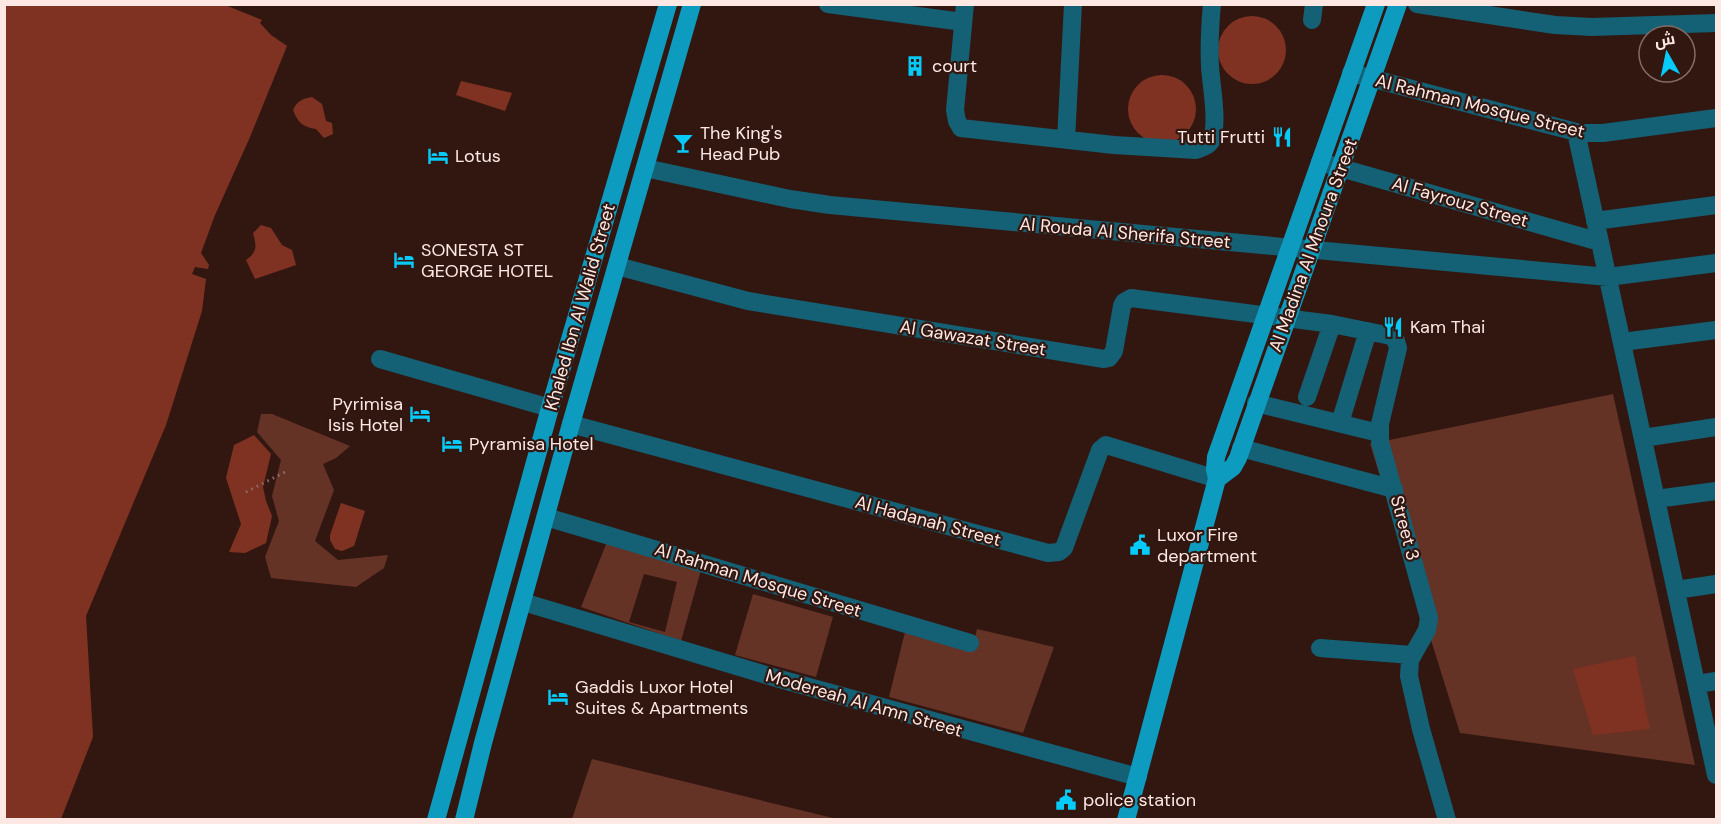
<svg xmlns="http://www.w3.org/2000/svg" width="1721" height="824" viewBox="0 0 1721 824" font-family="'DM Sans',Cairo,sans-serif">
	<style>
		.green { fill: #653226; fill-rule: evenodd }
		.water { fill: #803222 }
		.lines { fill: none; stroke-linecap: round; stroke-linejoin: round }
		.path { stroke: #89716c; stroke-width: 3; stroke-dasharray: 1.5 4.5; stroke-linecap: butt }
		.minor { stroke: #146075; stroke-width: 18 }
		.major { stroke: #0d9cc0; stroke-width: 18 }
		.labels { text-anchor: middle; stroke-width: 4.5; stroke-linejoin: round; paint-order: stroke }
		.poi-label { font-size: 18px; fill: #fde8e4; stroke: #321711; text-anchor: start }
		.street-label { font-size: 18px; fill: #fde8e4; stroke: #321711 }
	</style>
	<rect width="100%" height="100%" fill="#321711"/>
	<path class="green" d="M1613,394L1695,765L1460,733L1370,444Z
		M261,414H272L350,446L336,458L323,464L334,490L315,541L338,560L388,555L384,568L356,587L271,578L265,557L279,521L272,496L281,460L257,432Z
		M607,542L701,570L681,641L581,607ZM644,574L677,582L665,632L629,622Z
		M753,594L833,617L816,677L735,655Z
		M977,629L1054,647L1023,733L889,697L905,632L972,649Z
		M592,759L837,819H572Z"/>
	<path class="water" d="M5,4L225,5L262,20L260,23L271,35L287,46L250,137L215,215L201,253L209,265L208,269L195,267L192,274L206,279L202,311L166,425L86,616L93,737L61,819H5Z
		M1218 50a34 34 0 1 1 68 0a34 34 0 1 1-68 0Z
		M1128 109a34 34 0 1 1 68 0a34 34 0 1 1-68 0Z
		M461,81L512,93L505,111L456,95Z
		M312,97L322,104L326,121L332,123L333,134L324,138L316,129C303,127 298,123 293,110C297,101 302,99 312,97Z
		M261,225L271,228L282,245L292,250L296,265L255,279L246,260C257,252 257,247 253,233Z
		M254,435L271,454L263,487L266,501L272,516L266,543L245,553L229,552L241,524L226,478L234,445Z
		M341,503L365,511L354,546L342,551L335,549L330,540V535Z
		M1635,656L1650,729L1593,735L1573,669Z"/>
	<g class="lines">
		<path class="path" d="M246,492L285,472"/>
		<path class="minor" d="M828,4L963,22
			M965,4L955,110L957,121L961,128L1114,145L1196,150C1202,148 1208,146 1211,141C1219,124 1211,85 1210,66C1209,45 1210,25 1212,4
			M1417,4L1555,25L1592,27L1716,23
			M1312,20L1314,4
			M1351,73L1580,133H1603L1716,118
			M1576,132L1716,775
			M1066,140L1073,4
			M1320,162L1600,242
			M645,168L790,199L830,205L1608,277L1716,263
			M1595,221L1716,205
			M617,266L748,301L1104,359L1109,358L1114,351L1122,306L1124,302L1131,298L1332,324L1391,336L1396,341L1398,348L1380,424V442L1429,618L1427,630L1410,660L1409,676L1421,729L1447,820
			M1622,342L1716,330
			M380,359L550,408
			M1307,397L1332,324
			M1256,403L1379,433
			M1340,423L1368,331
			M571,424L1048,553L1059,552L1064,548L1100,450L1106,445L1217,479
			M1643,438L1716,427
			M1241,448L1394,489
			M1656,499L1716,491
			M546,517L970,643
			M1676,590L1716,584
			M523,602L776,678L1138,777
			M1320,648L1412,655
			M1697,684L1716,681"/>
		<path class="major" d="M1217,479L1233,467L1238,458L1398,4
			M436,820L550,408L668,4
			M464,820L483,743L571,424L692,4
			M1126,820L1217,479L1215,469L1216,457L1376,4"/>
	</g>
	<defs>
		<g id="building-bare" transform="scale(1.62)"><path d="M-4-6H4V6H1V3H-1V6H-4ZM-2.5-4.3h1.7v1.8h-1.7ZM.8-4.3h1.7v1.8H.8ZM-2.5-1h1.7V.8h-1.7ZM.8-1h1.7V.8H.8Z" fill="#06cbf9" stroke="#321711" stroke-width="2.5" paint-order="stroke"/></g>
		<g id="restaurant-bare" transform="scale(1.62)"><path d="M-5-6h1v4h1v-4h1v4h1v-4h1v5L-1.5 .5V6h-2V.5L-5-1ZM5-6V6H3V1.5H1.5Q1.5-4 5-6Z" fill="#06cbf9" stroke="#321711" stroke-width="2.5" paint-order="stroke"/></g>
		<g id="bar-bare" transform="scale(1.62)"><path d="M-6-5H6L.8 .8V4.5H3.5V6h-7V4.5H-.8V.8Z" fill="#06cbf9" stroke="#321711" stroke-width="2.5" paint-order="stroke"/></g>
		<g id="hotel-bare" transform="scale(1.62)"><path d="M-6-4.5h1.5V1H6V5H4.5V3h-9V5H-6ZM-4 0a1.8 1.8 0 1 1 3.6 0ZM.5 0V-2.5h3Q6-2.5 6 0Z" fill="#06cbf9" stroke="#321711" stroke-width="2.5" paint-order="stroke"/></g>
		<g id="civic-bare" transform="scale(1.62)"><path d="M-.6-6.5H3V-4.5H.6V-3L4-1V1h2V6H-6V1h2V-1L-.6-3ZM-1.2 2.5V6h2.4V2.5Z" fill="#06cbf9" stroke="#321711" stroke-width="2.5" paint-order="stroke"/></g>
	</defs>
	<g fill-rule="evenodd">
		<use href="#building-bare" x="915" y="66"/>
		<use href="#restaurant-bare" x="1282" y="137"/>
		<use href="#bar-bare" x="683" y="143"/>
		<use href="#hotel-bare" x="438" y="156"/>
		<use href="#hotel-bare" x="404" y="260"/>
		<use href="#restaurant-bare" x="1393" y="327"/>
		<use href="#hotel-bare" x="420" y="414"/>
		<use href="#hotel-bare" x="452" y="444"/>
		<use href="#civic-bare" x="1140" y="545"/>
		<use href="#hotel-bare" x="558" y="697"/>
		<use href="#civic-bare" x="1066" y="800"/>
	</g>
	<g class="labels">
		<g class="poi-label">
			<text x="932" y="72">court</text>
			<text x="700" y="139">The King's<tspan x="700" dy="21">Head Pub</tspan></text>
			<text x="1265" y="143" text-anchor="end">Tutti Frutti</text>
			<text x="455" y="162">Lotus</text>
			<text x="421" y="256">SONESTA ST<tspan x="421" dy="21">GEORGE HOTEL</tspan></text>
			<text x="1410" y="333">Kam Thai</text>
			<text x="403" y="410" text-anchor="end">Pyrimisa<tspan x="403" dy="21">Isis Hotel</tspan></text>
			<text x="469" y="450">Pyramisa Hotel</text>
			<text x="1157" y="541">Luxor Fire<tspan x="1157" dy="21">department</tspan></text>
			<text x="575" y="693">Gaddis Luxor Hotel<tspan x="575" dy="21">Suites &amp; Apartments</tspan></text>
			<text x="1083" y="806">police station</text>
		</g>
		<g class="street-label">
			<text transform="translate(1480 106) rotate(14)" y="6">Al Rahman Mosque Street</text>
			<text transform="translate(1460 202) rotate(16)" y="6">Al Fayrouz Street</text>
			<text transform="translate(1125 233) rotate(5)" y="6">Al Rouda Al Sherifa Street</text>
			<text transform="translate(1313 245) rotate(-70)" y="6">Al Madina Al Mnoura Street</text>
			<text transform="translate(580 307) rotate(-74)" y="6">Khaled Ibn Al Walid Street</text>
			<text transform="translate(973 338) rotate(9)" y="6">Al Gawazat Street</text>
			<text transform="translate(928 521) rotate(15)" y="6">Al Hadanah Street</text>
			<text transform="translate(1405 528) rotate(75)" y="6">Street 3</text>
			<text transform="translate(758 580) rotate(17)" y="6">Al Rahman Mosque Street</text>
			<text transform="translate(864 703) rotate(16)" y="6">Modereah Al Amn Street</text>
		</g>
	</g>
	<rect width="1721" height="824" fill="none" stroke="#fde8e4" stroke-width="12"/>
	<g transform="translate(1667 54) rotate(351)"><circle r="28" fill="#321711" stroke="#836b65" stroke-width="1.5"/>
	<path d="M0-4.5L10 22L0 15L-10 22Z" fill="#06cbf9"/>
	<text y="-9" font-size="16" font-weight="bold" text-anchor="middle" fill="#fde8e4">ش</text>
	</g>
</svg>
